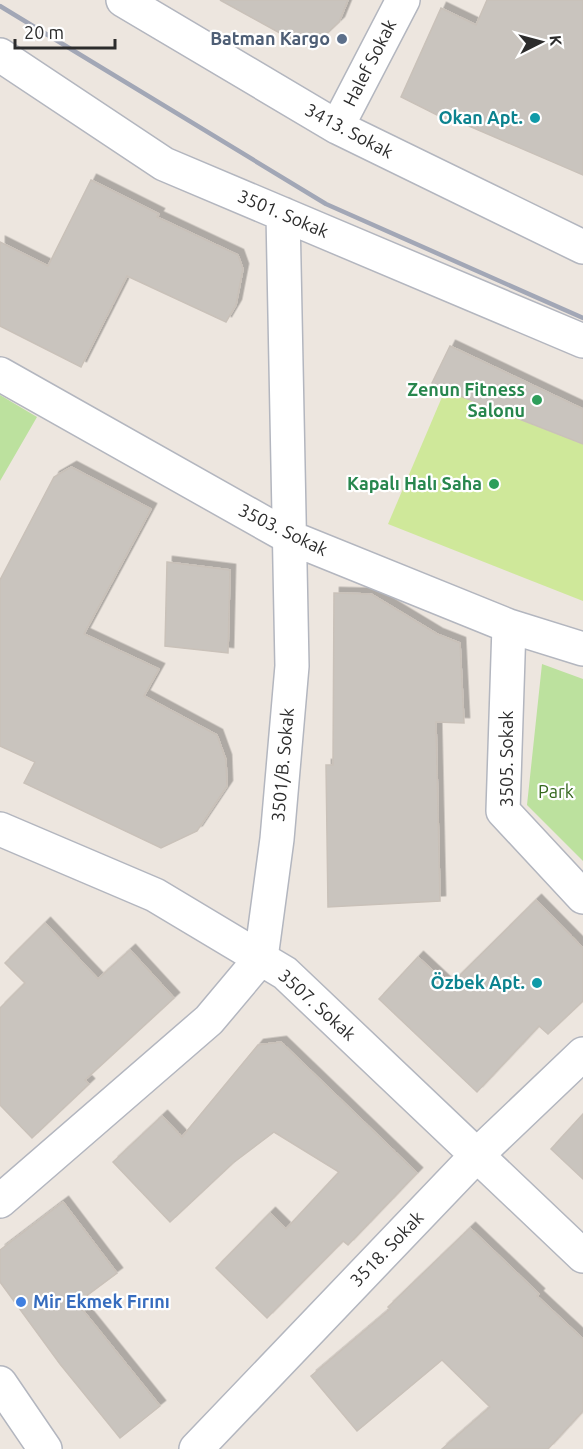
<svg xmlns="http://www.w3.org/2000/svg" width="583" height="1449" viewBox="0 0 583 1449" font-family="Ubuntu,sans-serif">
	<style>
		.green { fill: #bce19e }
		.pitch { fill: #cfe89a }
		.building { fill: #c9c4be; stroke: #c9c1b9; stroke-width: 1.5; filter: url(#shadow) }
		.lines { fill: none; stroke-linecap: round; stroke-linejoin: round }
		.street-casing { stroke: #b3b6bf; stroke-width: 36 }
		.secondary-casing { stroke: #b3b6bf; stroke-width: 36 }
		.street { stroke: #fff; stroke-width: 33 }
		.secondary { stroke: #fff; stroke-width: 33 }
		.rail { stroke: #a2a7b6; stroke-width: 4.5 }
		.service-dot { fill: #5c6f8a; stroke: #fff; stroke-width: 2 }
		.culture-dot { fill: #0f9aa8; stroke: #fff; stroke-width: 2 }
		.leisure-dot { fill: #2e9e5b; stroke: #fff; stroke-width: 2 }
		.shop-dot { fill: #3f7fe0; stroke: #fff; stroke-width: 2 }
		.labels { text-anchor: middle; stroke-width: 4.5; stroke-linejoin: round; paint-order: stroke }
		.service-label { font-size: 18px; font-weight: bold; fill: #4e5e75; stroke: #fff; text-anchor: end }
		.street-label { font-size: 18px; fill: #2c2c2c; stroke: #fff }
		.culture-label { font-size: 18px; font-weight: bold; fill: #0d838f; stroke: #fff; text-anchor: end }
		.leisure-label { font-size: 18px; font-weight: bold; fill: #27864d; stroke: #fff; text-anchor: end }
		.park-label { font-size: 18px; fill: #35681e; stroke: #fff }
		.shop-label { font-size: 18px; font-weight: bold; fill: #366cbe; stroke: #fff; text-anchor: start }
	</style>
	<defs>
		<filter id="shadow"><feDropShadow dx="5.5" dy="-5.5" stdDeviation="0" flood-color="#0004"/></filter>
	</defs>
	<rect width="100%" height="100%" fill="#ede6df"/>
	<path class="green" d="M0,395L37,417L0,481Z
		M542,664L583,679V861L527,805Z"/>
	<path class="pitch" d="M445,390L583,444V601L388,524Z"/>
	<path class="building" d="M220,0H348L339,22L319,41L296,42Z
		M487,0H583V175L455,120L453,123L401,97L441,8L476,25Z
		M91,180L159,214L157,217L238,255L243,269L236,305L226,322L127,276L81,367L0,326V242L48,266Z
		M450,346L583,409V444L445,390L432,383Z
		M71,467L151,509L84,634L159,669L144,696L217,735L226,760L227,786L197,831L161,848L24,783L35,762L0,746V580L54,477Z
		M167,562L230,570L228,653L165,646Z
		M334,593L371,594L437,634L460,643L464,723L436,722L440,901L328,907L326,765H333Z
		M536,900L583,948V1001L548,1034L539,1026L477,1092L379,999L418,957L449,986Z
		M45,923L98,979L130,950L174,998L85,1080L89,1084L32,1138L0,1105V1008L25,983L5,963Z
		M281,1042L417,1173L348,1245L343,1241L267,1318L216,1268L270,1213L286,1229L339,1172L274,1132L233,1163L170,1222L113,1162L162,1116L182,1137L258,1045Z
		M583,1114V1179L551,1149Z
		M63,1202L117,1273L77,1303L160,1406L120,1438L60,1364L0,1282V1250Z
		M470,1228L539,1294L537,1296L583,1339V1411L548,1449H442L490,1407L442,1360L357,1431L311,1376L390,1309L388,1307Z"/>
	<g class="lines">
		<g class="street-casing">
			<path id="street" d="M123,0L337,127L583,247
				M0,55L164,164L583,341
				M337,127L403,0
				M0,374L289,537L509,626L583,649
				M509,626L503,811L583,897
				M0,829L155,895L285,973L583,1256
				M0,1201L209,1020L261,958L277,839L292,666L283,214
				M196,1449L478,1154L583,1054"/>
		</g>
		<g class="secondary-casing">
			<path id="secondary" d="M0,1383L45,1449"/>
		</g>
		<use href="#street" class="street"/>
		<use href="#secondary" class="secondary"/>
		<path class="rail" d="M0,6L326,204L583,318"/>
	</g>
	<circle class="service-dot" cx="342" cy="39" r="6"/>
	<g class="culture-dot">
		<circle cx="535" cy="118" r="6"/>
		<circle cx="537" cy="983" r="6"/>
	</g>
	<g class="leisure-dot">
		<circle cx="537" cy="400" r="6"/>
		<circle cx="494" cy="484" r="6"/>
	</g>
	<circle class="shop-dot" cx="21" cy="1302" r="6"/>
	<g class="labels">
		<g class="service-label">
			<text x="330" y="45">Batman Kargo</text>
		</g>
		<g class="street-label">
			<text transform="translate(370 63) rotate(-63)" y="6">Halef Sokak</text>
			<text transform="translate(349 131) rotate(28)" y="6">3413. Sokak</text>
			<text transform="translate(283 214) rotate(23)" y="6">3501. Sokak</text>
			<text transform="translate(283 530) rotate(26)" y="6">3503. Sokak</text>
			<text transform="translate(507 759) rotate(-90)" y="6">3505. Sokak</text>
			<text transform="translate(283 765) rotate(-85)" y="6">3501/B. Sokak</text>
			<text transform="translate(317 1005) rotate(42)" y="6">3507. Sokak</text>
			<text transform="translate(387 1249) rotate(-46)" y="6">3518. Sokak</text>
		</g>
		<g class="culture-label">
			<text x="523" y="124">Okan Apt.</text>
			<text x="525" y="989">Özbek Apt.</text>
		</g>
		<g class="leisure-label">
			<text x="525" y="396">Zenun Fitness<tspan x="525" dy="21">Salonu</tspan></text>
			<text x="482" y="490">Kapalı Halı Saha</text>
		</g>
		<g class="park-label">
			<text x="556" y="798">Park</text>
		</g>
		<g class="shop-label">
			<text x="33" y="1308">Mir Ekmek Fırını</text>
		</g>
	</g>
	<g transform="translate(541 42) rotate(84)" stroke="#ffffff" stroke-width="4.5" paint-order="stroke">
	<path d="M0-4.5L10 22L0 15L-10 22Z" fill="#2c2c2c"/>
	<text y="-9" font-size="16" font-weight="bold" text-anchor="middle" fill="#2c2c2c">K</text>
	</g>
	<path d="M15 39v9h100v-9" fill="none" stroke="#2c2c2c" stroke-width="3"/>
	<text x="24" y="39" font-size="18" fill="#2c2c2c" stroke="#ffffff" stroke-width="4.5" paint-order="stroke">20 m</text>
</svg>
